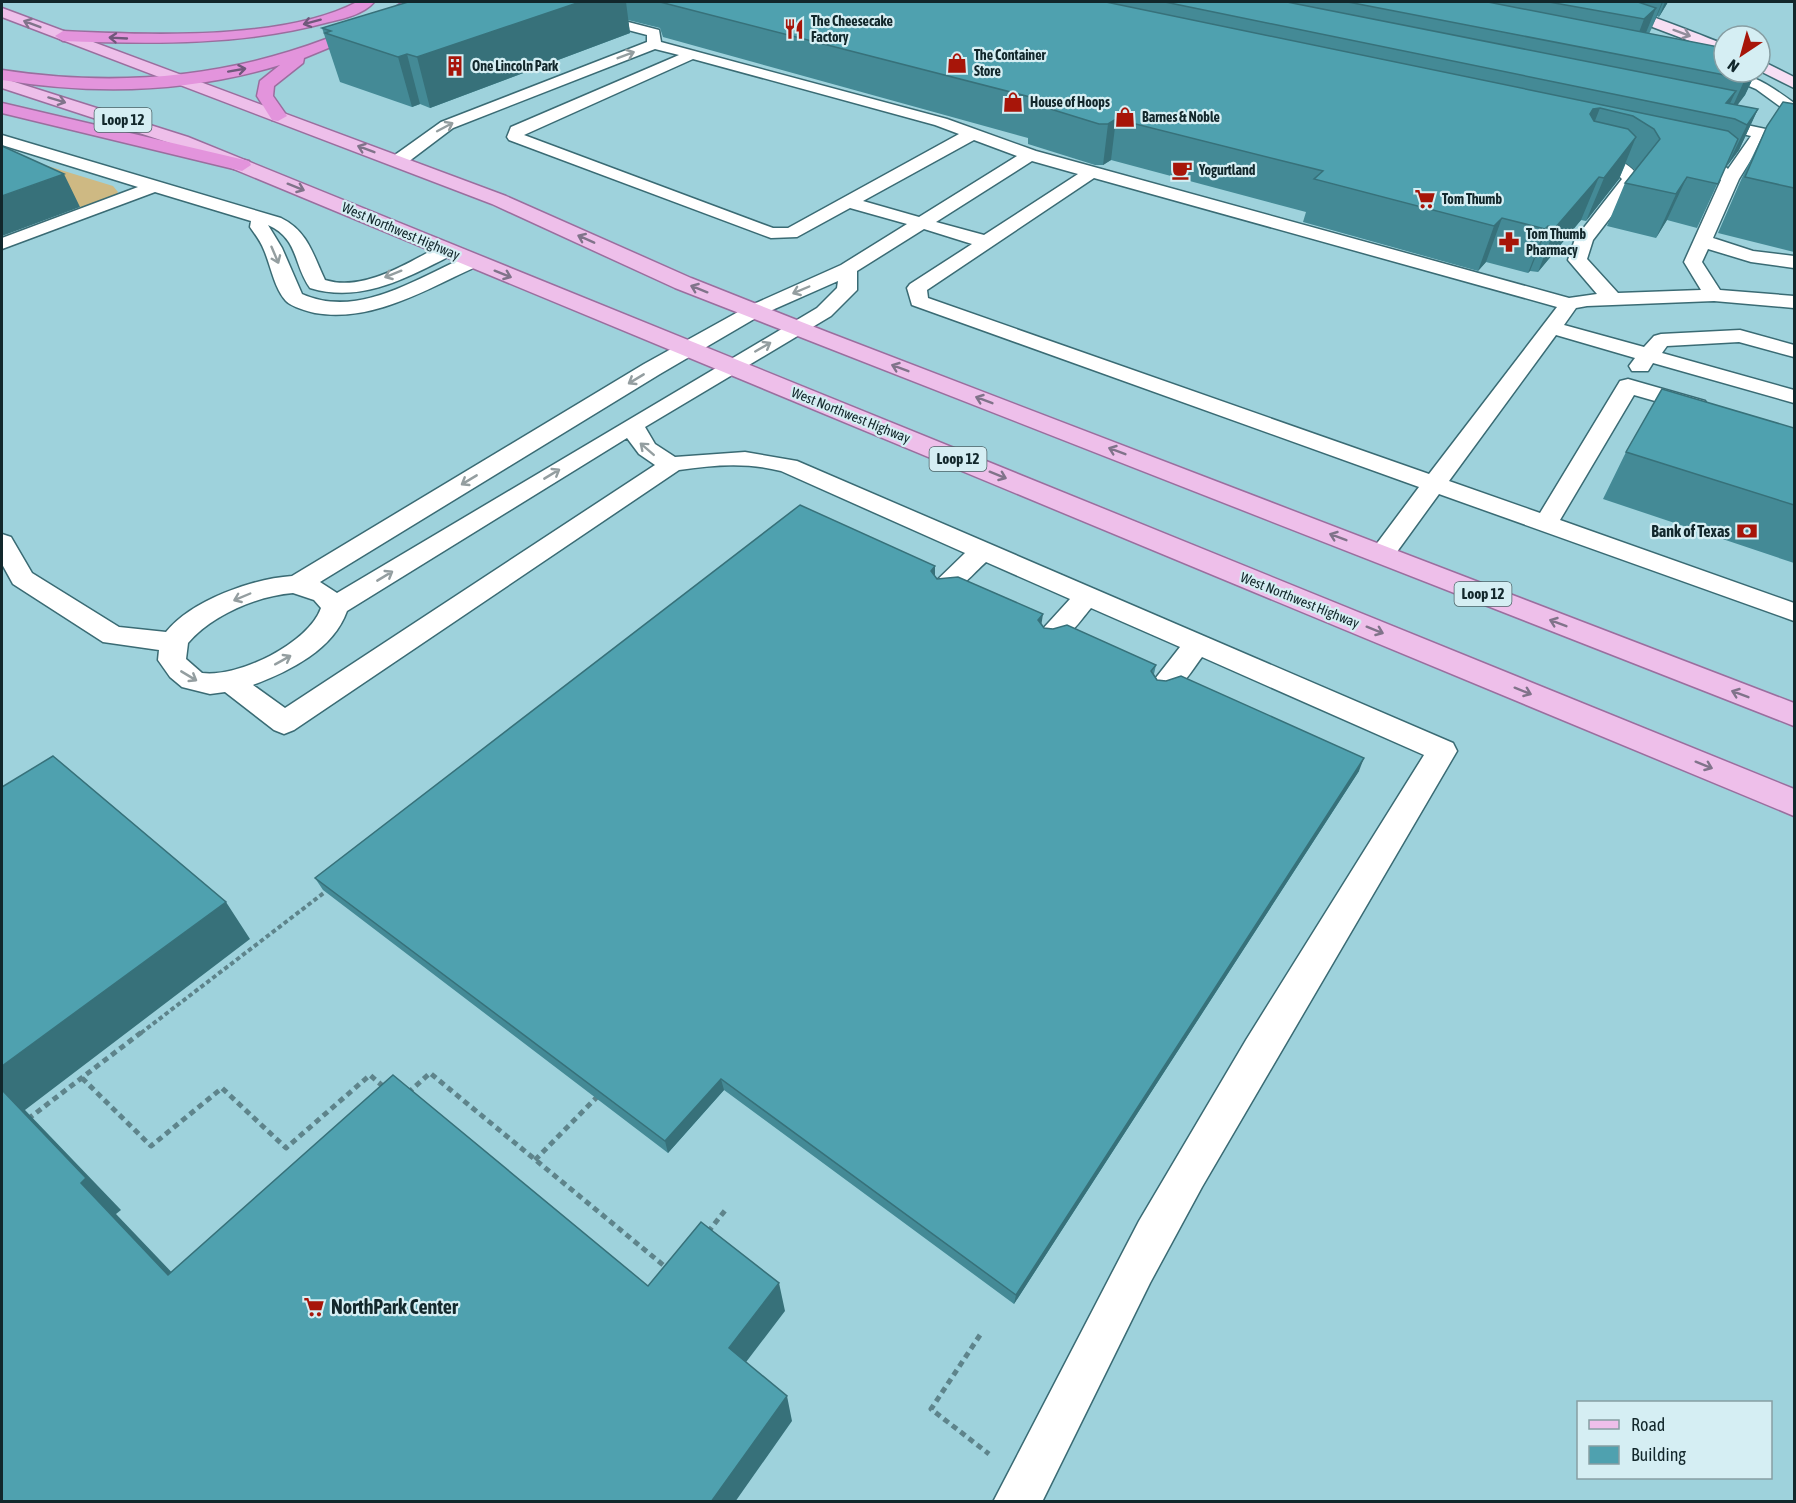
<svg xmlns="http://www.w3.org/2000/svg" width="1796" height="1503" viewBox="0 0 1796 1503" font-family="'Asap Condensed',sans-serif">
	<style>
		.green { fill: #ceb983 }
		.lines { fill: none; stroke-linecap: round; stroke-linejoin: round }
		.lane-casing { stroke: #3a6b74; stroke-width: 3 }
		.secondary-casing { stroke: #3a6b74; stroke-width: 3 }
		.primary-casing { stroke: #9a6e9e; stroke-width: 3 }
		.highway-casing { stroke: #9a6e9e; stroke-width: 3 }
		.path-far1 { stroke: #5e848b; stroke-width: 4; stroke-dasharray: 4.5 3; stroke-linecap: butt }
		.path { stroke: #5e848b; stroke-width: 5; stroke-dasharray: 6 4.5; stroke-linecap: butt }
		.lane { fill: #fff; fill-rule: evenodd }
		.secondary { fill: #f7dff4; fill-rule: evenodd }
		.primary { fill: #eebfea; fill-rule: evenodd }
		.highway { fill: #e394dc; fill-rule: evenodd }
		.wall { fill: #448a96 }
		.shaded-wall { fill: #37717a }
		.building { fill: #4fa1af; stroke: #37717a; stroke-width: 1.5 }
		.oneway { stroke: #70587b }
		.oneway2 { stroke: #80738a }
		.oneway3 { stroke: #908c9a }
		.oneway4 { stroke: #949ea0 }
		.labels { text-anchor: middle; stroke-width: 4.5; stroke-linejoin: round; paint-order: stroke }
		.far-poi-label { font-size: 14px; font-weight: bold; fill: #12272b; stroke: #d5eef3; text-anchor: start }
		.far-street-label { font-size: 14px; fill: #12272b; stroke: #d5eef3 }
		.shield { fill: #d5eef3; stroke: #4c6367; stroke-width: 1.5 }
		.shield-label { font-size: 15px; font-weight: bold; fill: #12272b }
		.poi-label { font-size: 16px; font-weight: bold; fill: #12272b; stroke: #d5eef3; text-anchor: end }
		.near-poi-label { font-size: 20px; font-weight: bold; fill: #12272b; stroke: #d5eef3; text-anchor: start }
	</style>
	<rect width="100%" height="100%" fill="#9ed2dc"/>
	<path class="green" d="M2,152L113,186L118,192L115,196L85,209L2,170Z"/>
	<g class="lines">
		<g class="lane-casing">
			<path id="lane" d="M531,2H551L659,30L661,42L947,119L1036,151L1569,298L1597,294L1568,260L1575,239L1622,179L1612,169L1578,160L1576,156L1578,152L1584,151C1606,156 1628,158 1640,179L1593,240L1587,259L1618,293L1701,290L1684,262L1721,180L1709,171L1680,165L1678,161L1686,156L1721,163L1728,169L1751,136L1703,125L1701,122L1703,119L1709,117L1775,131L1794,129V139L1762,142L1739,179L1713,238L1753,251L1794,256V268L1751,262L1708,249L1702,262L1720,290L1794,296V308L1714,301L1587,306L1576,308L1564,325L1644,347L1654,336L1661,334L1740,330L1794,345V357L1739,342L1667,346L1662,353L1794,390V403L1653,363L1648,371H1632L1629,366L1635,358L1556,335L1449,481L1540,513L1620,381L1628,379L1705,401L1708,406L1705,411L1697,413L1634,395L1560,520L1794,603V621L1439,494L1391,560L1382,562L1373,560L1369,554L1419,487L912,305L907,288L910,284L972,244L924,229L857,271V290L831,316L645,427L655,444L675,457L745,452L797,461L1453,743L1457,751L1202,1187L1150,1283L1042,1502H993L1139,1221L1246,1040L1424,755L1202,657C1189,674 1178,698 1155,691L1151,684L1180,647L1091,608C1078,623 1066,646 1043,639L1039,633L1070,599L986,562C971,575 958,596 937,590L933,584L965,553L781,471C747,462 713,465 679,470L294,730L284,734L274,730L225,692L210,694L182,687L170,677L158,660L159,650L103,642L13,584L2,564V534L11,537L32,573L119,627L166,632C192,600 252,579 292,576L644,364L747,307L841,265L907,224L850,208L797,237L771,238L509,140L507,137L511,127L679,55L655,49L453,128L404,165H392L390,161L392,157L441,122L647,42V35L533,5ZM693,59L935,125L959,134L788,228H773L524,135ZM974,140L1017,156L919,217L863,201ZM1032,161L1078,174L984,235L936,222ZM1094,178L1557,307L1429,474L928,298L927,290ZM838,281L837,288L817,308L337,593L320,582L660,374L761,315ZM627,438L639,454L655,465L285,708L253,685C290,671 333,650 347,611ZM293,593L314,600L321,608C309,643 238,678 202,673L186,659L188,643C212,615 257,596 293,593Z
				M1724,69V72C1752,72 1772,87 1794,103V115L1789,113L1756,89L1723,75L1721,72Z
				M2,135L281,218C308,231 313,255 325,280C364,292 407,263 440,246L447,244L456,250L454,254C408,277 362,304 310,288C293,264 299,239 268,225L282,248L302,294C358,319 415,279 466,257L473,255L482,261L480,265C428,288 374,323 315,313C307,311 292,307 286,301C274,288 271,266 264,250C261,242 255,234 250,227L251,221L155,192L2,249V238L138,187L2,145Z"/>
		</g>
		<g class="secondary-casing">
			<path id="secondary" d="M1579,2C1619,0 1685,29 1724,44V54L1642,23L1581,5Z
				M1760,60L1794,77V88L1760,71Z"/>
		</g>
		<g class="primary-casing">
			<path id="primary" d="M2,8L506,196L691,278L827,332L1794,703V726L675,288L492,204L2,17Z
				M2,78L188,137L1794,789V816L176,145L2,88Z"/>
		</g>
		<g class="highway-casing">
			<path id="highway" d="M357,2H374C364,14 343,19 329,22C241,46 152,44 63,41L55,36L63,31C146,35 283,41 357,2Z
				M403,2H419L384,25L304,58L303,63L274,86L273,96L287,116L278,121L272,120L257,96L260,81L280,65C189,93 95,95 2,80V70C113,87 220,79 326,39C352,29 380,19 403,2Z
				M2,103L249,161L251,165L242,171L2,113Z"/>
		</g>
		<path class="path-far1" d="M141,1033L325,892"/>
		<path class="path" d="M82,1078L151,1146L222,1088L286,1148L370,1075L385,1088
			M408,1093L430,1073L668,1269
			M28,1119L143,1031
			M535,1160L597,1097
			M708,1232L727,1208
			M980,1335L931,1409L989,1454"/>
		<use href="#lane" class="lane"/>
		<use href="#secondary" class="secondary"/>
		<use href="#primary" class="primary"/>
		<use href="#highway" class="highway"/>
	</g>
	<path class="wall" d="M408,2H1668L1659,17L1657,16L1649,34L1724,72H1756L1745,95L1737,105L1758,109L1739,150L1727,166L1726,165L1697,228L1667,220L1656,238L1607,226L1625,183L1635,170L1626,163L1619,179L1586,221L1581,220L1538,272L1530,271L1528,273L1486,262L1478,271L1303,222L1306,212L1111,160L1103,165H1095L1028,144V138L663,37L660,28L628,20L630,33L430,108L420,104L412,107L340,82L322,28Z
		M1794,104V252L1718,233L1741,180L1767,126Z
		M1794,428V563L1603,499L1626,452Z
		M935,576L937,579L1042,624L1044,628L1156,665L1154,674L1157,680L1359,771L1014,1304L724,1090L668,1153L323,890L315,878Z"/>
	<path class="shaded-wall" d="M580,2H626L630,33L430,108L417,57Z
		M1662,2H1663L1649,34Z
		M1665,2H1668L1659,17Z
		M1656,8L1641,45L1630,56L1644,19Z
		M407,54L420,104L412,107L398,57Z
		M1751,72H1756L1745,95L1727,119L1745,79Z
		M1736,91L1724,116L1726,103Z
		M1600,108L1584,149L1590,114L1593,109Z
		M1758,109L1739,150L1727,166L1747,125Z
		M1116,119L1111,160L1103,165L1108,124Z
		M1636,137L1619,179L1586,221L1604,178Z
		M64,174L80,207L2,236V196Z
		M1599,177L1581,220L1538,272L1555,228Z
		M1687,177L1667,220L1656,238L1676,194Z
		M1502,218L1486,262L1478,271L1494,226Z
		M1548,226L1530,271L1528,273L1545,229Z
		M935,566V579L931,571Z
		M1043,614L1041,627L1038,620Z
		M1364,758L1359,771L1014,1304L1016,1295Z
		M226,902L250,939L25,1110L121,1210L116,1214L201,1303L168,1275L81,1183L2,1090V1066Z
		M721,1079L724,1090L668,1153L665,1141Z
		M779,1283L785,1311L737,1374L729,1348Z
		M787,1396L792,1421L735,1502H711Z"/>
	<path class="building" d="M408,2H580L417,57L407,54L398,57L325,33L331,31L322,28Z
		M660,2H1106L1728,131L1738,139L1718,184L1687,177L1676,194L1625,183L1660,139L1654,129L1633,116L1600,108L1593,109L1590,114L1594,121L1628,129L1636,137L1604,178L1599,177L1555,228L1548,226L1545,229L1502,218L1494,226L1314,179L1323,171L1116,119L1108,124H1099L1031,103L1038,99Z
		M1165,2H1287L1736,91L1726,103L1758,109L1747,125L1735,119Z
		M1348,2H1488L1724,48V72H1751L1745,79Z
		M1549,2H1638L1656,8L1644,19Z
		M1783,102L1794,104V188L1745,177L1767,126Z
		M2,146L64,174L2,196Z
		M1662,389L1794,428V505L1626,452Z
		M800,505L935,566L931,571L937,579L958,577L1043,614L1038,620L1044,628L1053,629L1067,625L1156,665L1151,671L1157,680L1166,681L1181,676L1364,758L1016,1295L721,1079L665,1141L315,878Z
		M53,756L226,902L2,1066V787Z
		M393,1075L648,1286L701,1222L779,1283L729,1348L787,1396L711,1502H2V1090L86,1178L81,1183L168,1275Z"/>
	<defs><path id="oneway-shaft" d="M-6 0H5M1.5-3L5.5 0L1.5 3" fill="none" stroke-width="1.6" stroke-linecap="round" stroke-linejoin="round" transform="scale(1.5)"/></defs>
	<g class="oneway">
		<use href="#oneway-shaft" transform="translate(312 22) rotate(165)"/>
		<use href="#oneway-shaft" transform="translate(118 38) rotate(-177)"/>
		<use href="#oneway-shaft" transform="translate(237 70) rotate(-10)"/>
	</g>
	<g class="oneway2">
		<use href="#oneway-shaft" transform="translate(32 24) rotate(-159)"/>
		<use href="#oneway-shaft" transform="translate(57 100) rotate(17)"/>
		<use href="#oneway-shaft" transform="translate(366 149) rotate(-159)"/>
		<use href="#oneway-shaft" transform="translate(296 187) rotate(22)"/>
		<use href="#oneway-shaft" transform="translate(586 239) rotate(-156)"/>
		<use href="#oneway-shaft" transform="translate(503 274) rotate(22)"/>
		<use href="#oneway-shaft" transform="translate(699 289) rotate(-158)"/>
		<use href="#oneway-shaft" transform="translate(900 368) rotate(-159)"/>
		<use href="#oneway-shaft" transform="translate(984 400) rotate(-159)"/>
		<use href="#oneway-shaft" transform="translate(1117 451) rotate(-159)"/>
		<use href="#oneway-shaft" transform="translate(998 475) rotate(22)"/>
		<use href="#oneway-shaft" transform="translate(1338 537) rotate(-159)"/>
		<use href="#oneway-shaft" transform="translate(1558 623) rotate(-159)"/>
		<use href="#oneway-shaft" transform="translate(1375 630) rotate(22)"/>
		<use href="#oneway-shaft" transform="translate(1523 691) rotate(22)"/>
		<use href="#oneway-shaft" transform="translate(1740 694) rotate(-159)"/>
		<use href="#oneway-shaft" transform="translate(1704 765) rotate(22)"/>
	</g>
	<use class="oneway3" href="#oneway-shaft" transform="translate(1682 33) rotate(20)"/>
	<g class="oneway4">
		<use href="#oneway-shaft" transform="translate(626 55) rotate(-21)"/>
		<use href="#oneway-shaft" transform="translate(445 127) rotate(-28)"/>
		<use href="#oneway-shaft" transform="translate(275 255) rotate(67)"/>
		<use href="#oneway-shaft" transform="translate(393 274) rotate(158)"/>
		<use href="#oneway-shaft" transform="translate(801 290) rotate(157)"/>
		<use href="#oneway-shaft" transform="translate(763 347) rotate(-30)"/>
		<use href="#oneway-shaft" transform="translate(636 379) rotate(149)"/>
		<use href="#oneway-shaft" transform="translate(647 449) rotate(-139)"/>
		<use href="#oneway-shaft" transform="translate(552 474) rotate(-31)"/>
		<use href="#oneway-shaft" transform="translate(469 480) rotate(149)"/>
		<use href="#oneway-shaft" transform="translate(385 576) rotate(-31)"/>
		<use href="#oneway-shaft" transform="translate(242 597) rotate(157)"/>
		<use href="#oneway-shaft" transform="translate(283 660) rotate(-29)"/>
		<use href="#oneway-shaft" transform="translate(189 676) rotate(31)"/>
	</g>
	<defs>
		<g id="restaurant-bare" transform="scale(1.62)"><path d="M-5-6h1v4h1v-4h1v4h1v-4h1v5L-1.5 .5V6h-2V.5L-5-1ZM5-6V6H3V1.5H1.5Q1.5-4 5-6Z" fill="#a71509" stroke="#d5eef3" stroke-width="2.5" paint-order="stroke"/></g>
		<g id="shop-bare" transform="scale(1.62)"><path d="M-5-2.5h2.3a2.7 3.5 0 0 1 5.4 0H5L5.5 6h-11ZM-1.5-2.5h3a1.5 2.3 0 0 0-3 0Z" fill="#a71509" stroke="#d5eef3" stroke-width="2.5" paint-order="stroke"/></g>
		<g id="building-bare" transform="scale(1.62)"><path d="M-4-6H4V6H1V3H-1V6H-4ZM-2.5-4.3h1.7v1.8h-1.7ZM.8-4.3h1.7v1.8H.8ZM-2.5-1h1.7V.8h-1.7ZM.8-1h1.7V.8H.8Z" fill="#a71509" stroke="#d5eef3" stroke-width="2.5" paint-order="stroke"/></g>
		<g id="cafe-bare" transform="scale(1.62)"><path d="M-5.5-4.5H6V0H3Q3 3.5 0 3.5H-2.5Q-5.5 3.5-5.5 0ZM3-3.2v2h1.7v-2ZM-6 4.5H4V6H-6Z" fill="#a71509" stroke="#d5eef3" stroke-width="2.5" paint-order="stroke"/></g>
		<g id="supermarket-bare" transform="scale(1.62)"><path d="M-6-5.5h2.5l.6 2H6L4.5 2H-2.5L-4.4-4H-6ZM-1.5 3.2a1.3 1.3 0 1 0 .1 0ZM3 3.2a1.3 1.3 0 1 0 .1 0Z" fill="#a71509" stroke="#d5eef3" stroke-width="2.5" paint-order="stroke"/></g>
		<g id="pharmacy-bare" transform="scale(1.62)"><path d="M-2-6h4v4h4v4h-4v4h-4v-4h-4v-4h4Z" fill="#a71509" stroke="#d5eef3" stroke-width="2.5" paint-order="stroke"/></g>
		<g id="bank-bare" transform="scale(1.62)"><path d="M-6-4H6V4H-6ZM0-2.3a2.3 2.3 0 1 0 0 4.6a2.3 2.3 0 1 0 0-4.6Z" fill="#a71509" stroke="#d5eef3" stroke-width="2.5" paint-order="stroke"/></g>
	</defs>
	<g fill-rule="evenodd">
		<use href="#restaurant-bare" x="794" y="29"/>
		<use href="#shop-bare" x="957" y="63"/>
		<use href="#building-bare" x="455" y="66"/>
		<use href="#shop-bare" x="1013" y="102"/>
		<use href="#shop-bare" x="1125" y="117"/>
		<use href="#cafe-bare" x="1182" y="170"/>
		<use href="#supermarket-bare" x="1425" y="199"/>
		<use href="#pharmacy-bare" x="1509" y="242"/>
		<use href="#bank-bare" x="1747" y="531"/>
		<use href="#supermarket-bare" x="314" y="1307"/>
	</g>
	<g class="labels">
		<g class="far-poi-label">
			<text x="811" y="26">The Cheesecake<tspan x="811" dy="16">Factory</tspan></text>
			<text x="974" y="60">The Container<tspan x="974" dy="16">Store</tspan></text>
			<text x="472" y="71">One Lincoln Park</text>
			<text x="1030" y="107">House of Hoops</text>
			<text x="1142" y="122">Barnes &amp; Noble</text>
			<text x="1199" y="175">Yogurtland</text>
			<text x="1442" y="204">Tom Thumb</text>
			<text x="1526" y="239">Tom Thumb<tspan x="1526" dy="16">Pharmacy</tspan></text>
		</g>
		<g class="far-street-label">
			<text transform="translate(401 231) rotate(23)" y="5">West Northwest Highway</text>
			<text transform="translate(851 415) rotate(22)" y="5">West Northwest Highway</text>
			<text transform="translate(1300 600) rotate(22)" y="5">West Northwest Highway</text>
		</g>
		<g class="shield">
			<rect x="94.5" y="108" width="57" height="24" rx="4.5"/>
			<rect x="929.5" y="447" width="57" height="24" rx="4.5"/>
			<rect x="1454.5" y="582" width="57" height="24" rx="4.5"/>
		</g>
		<g class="shield-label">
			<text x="123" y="125">Loop 12</text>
			<text x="958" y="464">Loop 12</text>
			<text x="1483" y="599">Loop 12</text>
		</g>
		<g class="poi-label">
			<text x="1730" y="537">Bank of Texas</text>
		</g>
		<g class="near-poi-label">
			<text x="331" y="1314">NorthPark Center</text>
		</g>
	</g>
	<rect width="1796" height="1503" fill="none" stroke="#12272b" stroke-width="6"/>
	<rect x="1577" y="1401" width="195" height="78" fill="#d5eef3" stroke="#879ea3" stroke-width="1.5"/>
	<rect x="1589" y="1420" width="30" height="9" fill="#eebfea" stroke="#879ea3" stroke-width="1.5"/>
	<text x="1631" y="1431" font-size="18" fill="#12272b">Road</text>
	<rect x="1589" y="1446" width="30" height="18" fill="#4fa1af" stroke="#879ea3" stroke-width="1.5"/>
	<text x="1631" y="1461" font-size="18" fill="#12272b">Building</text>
	<g transform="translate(1742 54) rotate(216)"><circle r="28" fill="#d5eef3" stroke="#879ea3" stroke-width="1.5"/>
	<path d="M0-4.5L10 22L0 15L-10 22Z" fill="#a71509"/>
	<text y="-9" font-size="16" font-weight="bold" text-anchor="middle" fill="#12272b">N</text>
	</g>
</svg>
